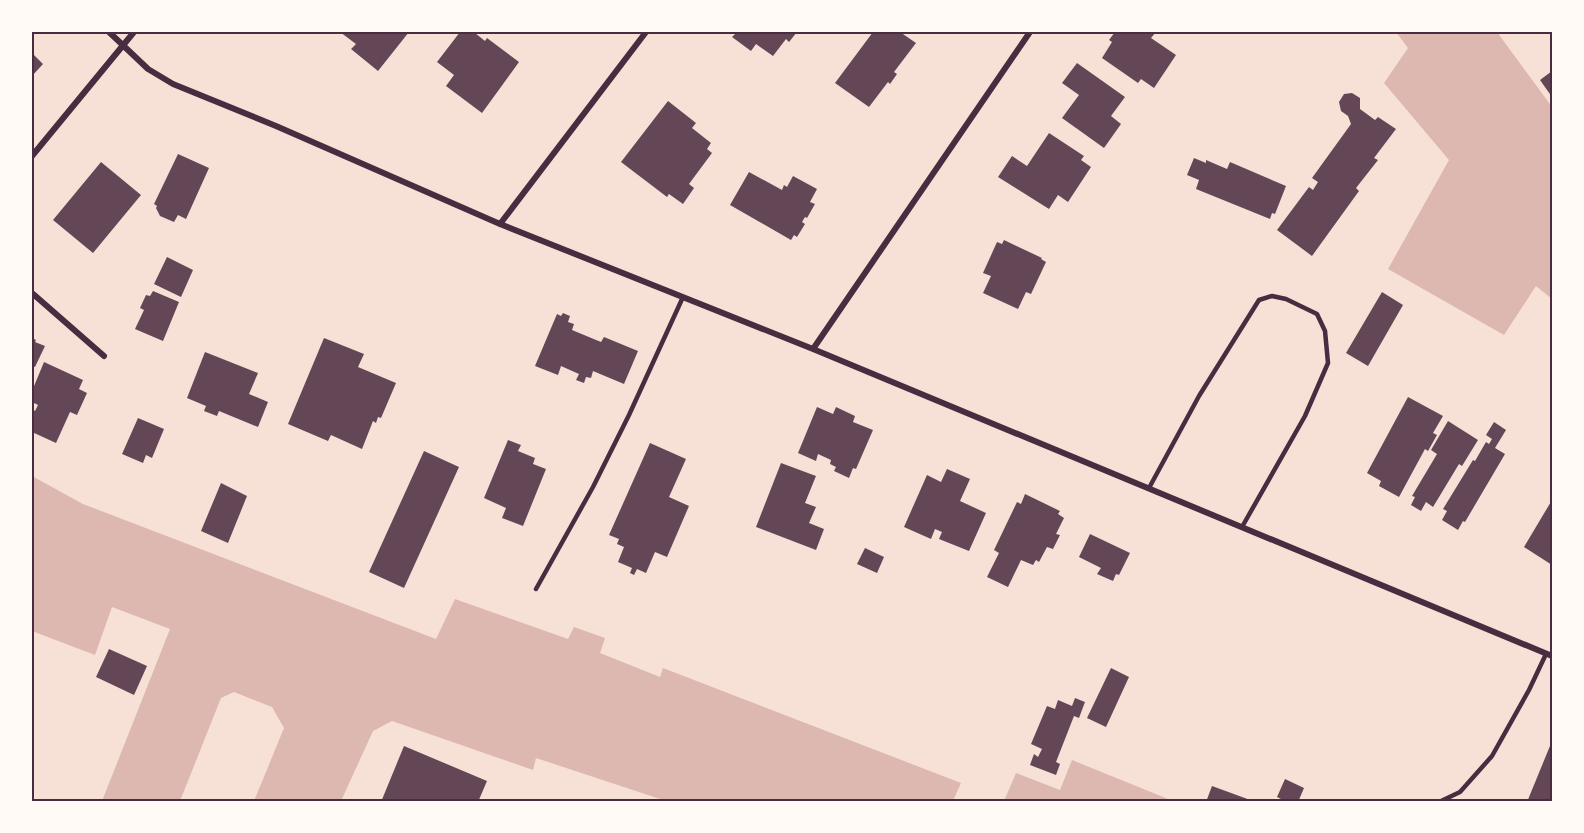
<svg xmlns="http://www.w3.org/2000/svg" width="1584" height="833" viewBox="0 0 1584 833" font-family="'PT Serif',serif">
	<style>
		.water { fill: #dcb8b0 }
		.building { fill: #644757 }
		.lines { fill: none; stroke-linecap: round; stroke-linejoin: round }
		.service { stroke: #4a2c40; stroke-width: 4.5 }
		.minor { stroke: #4a2c40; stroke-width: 6 }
		.neatline { fill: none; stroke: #4a2c40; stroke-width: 2 }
	</style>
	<rect width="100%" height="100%" fill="#f7e1d7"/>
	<path class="water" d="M1396,32H1497L1552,107V299L1536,286L1504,335L1388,269L1449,160L1384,83L1408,48Z
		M32,476L83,504L436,639L455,599L568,639L574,627L605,638L600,653L660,677L663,668L961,783L953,801H666L536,758L533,770L392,721L373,731L341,801H254L284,728L272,707L234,692L221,698L180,801H102L170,629L112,607L95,655L32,631Z
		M1072,760L1173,801H1004L1016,773L1060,790Z"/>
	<path class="building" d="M340,32H409L378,71L351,49L356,44Z
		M460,32H476L475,33L485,41L487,38L519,62L482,113L446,86L454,75L437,62Z
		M737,32H797L789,42L786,39L773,56L756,44L751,51L732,37Z
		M873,32H900L916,43L894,72L897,74L890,84L888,82L869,107L835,83Z
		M1115,32H1156L1151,38L1176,55L1154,88L1141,79L1138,83L1102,58L1112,42L1109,40Z
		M32,53L43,64L32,76Z
		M1077,63L1125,97L1111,116L1121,124L1104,148L1062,118L1079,95L1062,83Z
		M1552,71V97L1540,80Z
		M1352,93L1360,98V109L1375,120L1378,117L1396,129L1374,158L1378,160L1356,188L1359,191L1312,256L1277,230L1309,187L1313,190L1318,182L1312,178L1351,124L1348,116L1341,111L1339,102L1344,94Z
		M668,101L696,123L692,128L711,143L707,149L712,153L689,184L694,188L683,204L669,194L667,197L621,162Z
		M1049,133L1084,156L1081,160L1091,167L1068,202L1058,195L1049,209L998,177L1012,156L1027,166Z
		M178,154L209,168L186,219L178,215L174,222L160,216L156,208L157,206L154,204Z
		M1194,158L1206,163V160L1227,169L1230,162L1286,186L1275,214L1272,213L1270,219L1196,189L1199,180L1187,175Z
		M101,162L141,195L93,253L53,220Z
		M749,172L782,190L784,185L787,187L793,176L817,189L810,202L815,204L807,218L805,217L802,222L805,224L797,237L794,235L791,240L730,205Z
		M1004,240L1042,258L1041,259L1046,262L1031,294L1026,292L1018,309L983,293L991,276L983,273L997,242L1002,244Z
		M167,257L193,270L181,297L154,284Z
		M153,291L179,302L163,341L135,329L144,310L140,308L146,295L150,296Z
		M1382,292L1403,305L1368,366L1346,353Z
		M563,313L570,316L568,322L574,324L572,330L601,342L604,337L638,351L624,384L593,371L591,378L586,377L584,383L576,380L579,374L561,366L558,375L535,366L557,314L561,316Z
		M32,338L36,340L35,342L45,346L35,367L32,366Z
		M324,338L364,354L358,367L396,383L381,418L378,417L376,423L373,421L362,449L331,435L328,441L288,424Z
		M205,352L258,373L249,394L268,402L258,427L219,411L217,416L204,411L206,406L187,398Z
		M44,362L83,380L79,389L87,393L77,415L70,412L56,443L32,432V409L35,411L38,405L32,402V391Z
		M1408,397L1443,416L1433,433L1437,435L1428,451L1425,449L1399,497L1379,486L1381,481L1367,473Z
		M817,407L833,414L836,407L855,416L853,422L873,430L856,469L853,468L849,478L834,471L836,467L830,464L831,460L818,454L816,461L798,453Z
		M138,418L164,429L152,458L146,455L143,463L122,454Z
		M1448,421L1478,440L1462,466L1459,464L1433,507L1426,502L1421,511L1411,505L1415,497L1412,496L1437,454L1431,450Z
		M1494,422L1506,430L1495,448L1505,454L1465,522L1463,521L1458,530L1442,520L1447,511L1443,509L1473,460L1475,461L1486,442L1489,444L1492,439L1486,435Z
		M508,440L521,445L518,451L535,458L533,464L546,469L523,526L502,518L506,508L484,498Z
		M650,443L686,459L669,497L689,506L667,557L655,552L646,573L637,569L634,575L630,573L632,568L618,562L624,547L617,544L619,539L609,535Z
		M424,451L459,467L404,588L369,572Z
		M781,463L816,476L805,503L816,507L809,523L824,529L816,550L756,527Z
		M947,469L970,479L960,501L986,513L969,551L939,539L942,532L935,529L931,539L904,527L927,475L941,482Z
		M221,483L247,496L228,543L201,531Z
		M1025,494L1060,511L1058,514L1064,518L1056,534L1060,535L1053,549L1047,547L1039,562L1036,560L1033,565L1021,560L1008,587L987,577L999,553L994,550L1017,502L1021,504Z
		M1552,500V565L1524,547Z
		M1090,534L1130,553L1119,575L1116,574L1113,581L1097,574L1101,568L1079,557Z
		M865,548L884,557L877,573L857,564Z
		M109,649L147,666L134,695L96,677Z
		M1111,668L1129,677L1106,727L1087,718Z
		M1075,698L1085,702L1079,718L1074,716L1056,762L1060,764L1056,775L1030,765L1034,754L1038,757L1042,749L1031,744L1047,706L1055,709L1058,700L1072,706Z
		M1552,741V802H1527Z
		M404,746L487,781L478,802H381Z
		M1285,779L1304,788L1298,802H1287L1277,797Z
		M1212,786L1253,801V802H1206Z"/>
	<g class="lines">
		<path class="service" d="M1149,488L1199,396L1259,300L1272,296L1286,299L1317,314L1325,331L1328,363L1305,416L1242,527
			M536,589L593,487L629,415L683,297
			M1439,802L1460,792L1492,756L1529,690L1546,654"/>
		<path class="minor" d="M109,32L148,69L173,84L276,126L500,224L813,349L1552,656
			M32,156L134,32
			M500,224L646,32
			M32,293L104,356
			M813,349L1030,32"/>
	</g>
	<rect width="1584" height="833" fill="none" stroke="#fffaf5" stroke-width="66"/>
	<rect x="33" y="33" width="1518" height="767" class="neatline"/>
</svg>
